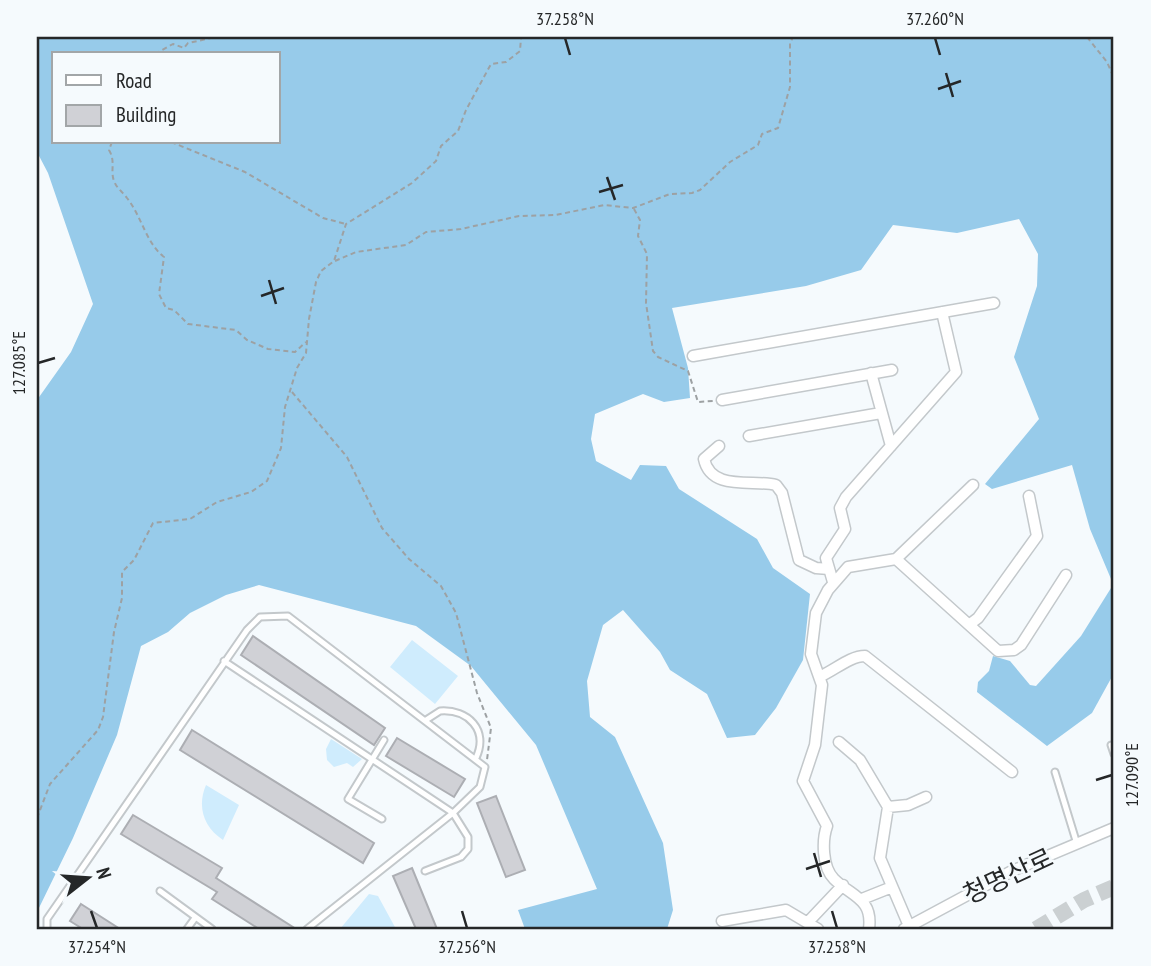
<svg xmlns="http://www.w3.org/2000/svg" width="1151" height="966" viewBox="0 0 1151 966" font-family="'PT Sans Narrow','Noto Sans KR',sans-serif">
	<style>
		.green { fill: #cfecfd }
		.forest { fill: #97cbea; fill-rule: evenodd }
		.building { fill: #d0d1d6; stroke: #acaeb3; stroke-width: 2 }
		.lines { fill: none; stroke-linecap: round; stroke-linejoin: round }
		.primary-tunnel { stroke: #cbd0d2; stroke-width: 16; stroke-dasharray: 16 8; stroke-linecap: butt }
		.lane-casing { stroke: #c3c8cb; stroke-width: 9 }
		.street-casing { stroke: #c3c8cb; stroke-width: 13 }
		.path { stroke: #9da1a3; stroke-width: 2; stroke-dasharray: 5 3.5; stroke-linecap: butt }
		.lane { stroke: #fff; stroke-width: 5 }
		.street { stroke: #fff; stroke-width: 10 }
		.ticks { fill: none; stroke: #252728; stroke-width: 2.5 }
		.labels { text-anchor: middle; stroke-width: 5; stroke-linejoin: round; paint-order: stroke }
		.street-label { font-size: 26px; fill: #252728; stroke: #f5fafd }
		.neatline { fill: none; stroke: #252728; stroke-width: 2.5 }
		.ticks-label { font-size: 18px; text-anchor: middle; fill: #252728 }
	</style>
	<rect width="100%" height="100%" fill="#f5fafd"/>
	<path class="green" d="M412,640L458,676L435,704L390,667Z
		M331,739L362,759L353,767L347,763L334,767L327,760L326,749Z
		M206,785L239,805L223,840C203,827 197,806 206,785Z
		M369,894L378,896L396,929H340Z"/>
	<path class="forest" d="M37,37H1114V673L1092,713L1047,746L977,692L978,682L989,671L993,656L1010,661L1030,685L1036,686L1081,636L1111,588V579L1090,529L1072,465L992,489L985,484L1039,419L1014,357L1037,286L1038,254L1019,219L957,233L893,225L861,270L806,286L672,308L688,368L690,398L664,402L643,394L595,414L591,439L596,461L631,480L640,465L666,466L679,489L757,539L773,568L810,594L803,660L776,708L755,735L727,738L707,694L670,670L660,652L623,610L603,625L587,681L590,717L615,737L663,843L673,910L667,929H525L518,910L597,889L536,745L471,666L416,626L259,585L226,595L190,613L168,632L141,646L117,735L73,838L37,912V400L71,352L93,304L48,173L37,152ZM54,54H278V142H54Z"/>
	<path class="building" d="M253,636L385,728L374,745L241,655Z
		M192,730L374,843L363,863L180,750Z
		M397,738L465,779L454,797L386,756Z
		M496,796L525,870L506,877L477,803Z
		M133,815L222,868L216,878L296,929H259L212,899L217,892L121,834Z
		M412,868L437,929H416L393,876Z
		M81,904L120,929H83L70,921Z"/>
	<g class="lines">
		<path class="primary-tunnel" d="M1036,929L1084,900L1114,887"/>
		<g class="lane-casing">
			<path id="lane" d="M224,661L453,813L468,837V849L461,857L425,871
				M426,720L440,711C468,709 489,730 476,758
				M1111,745L1114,754
				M1055,772L1077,844
				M382,819L348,799L384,740
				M160,891L212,929
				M47,929V919L247,630L260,617L288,616L485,767L480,787L453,813L307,929
				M187,929L195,918"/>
		</g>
		<g class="street-casing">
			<path id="street" d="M693,356L994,303
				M871,373L891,446
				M722,400L892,370
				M749,436L881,413
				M719,446L704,459C711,492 754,479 776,485L782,493L799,560L816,568L829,569
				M896,559L998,651L1014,650L1021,645L1066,575
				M833,582L826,558L845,529L840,508L846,497L956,372L942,312
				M970,624L978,618L1037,536L1029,496
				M821,676C835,670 850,656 865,656L1012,772
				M839,742L860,760L888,807L880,858L909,926
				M888,807L908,805L926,797
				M862,899L892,887
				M722,921L786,910L818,929
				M809,921L843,885
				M869,929C873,898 852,897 834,879C822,867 822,840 827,826L803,781L815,745L822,685L811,654L816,613L828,590L848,567L896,559L973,485
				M904,929L1012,871L1114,828"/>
		</g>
		<path class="path" d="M1087,37L1107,62L1114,78
			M155,54L173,44L184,48L188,43L216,37
			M112,142L109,150C116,162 110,170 114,181C117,189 123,192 127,198C142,217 146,243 164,257L159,294L166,308L174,310L188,324L236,330L247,340L268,349L295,352L306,342
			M171,142L245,172L323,218L346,224
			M634,209L640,220L638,236L647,254L646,303L653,351L658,357L688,371L698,402L713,401
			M335,261L356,252L406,245L426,232L461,229L519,216L556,215L604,205L633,208L670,194L692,193L700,190L730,162L758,145L762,134L778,128L790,87V43L793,37
			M292,392L347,457L382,528L409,559L441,586L456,613L477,693L491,728L487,760
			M37,818L50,784L98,730L103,717L114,632L122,598V572L134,560L153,523L190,519L217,502L251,492L267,481L281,448L285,407L297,368L306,353L309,319L316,282L321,271L334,261L346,224L412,183L436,161L441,146L458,131L466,110L491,64L506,62L520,51L521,38L529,37"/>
		<use href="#lane" class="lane"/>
		<use href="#street" class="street"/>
	</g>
	<path class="ticks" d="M565,38L570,55M935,38L940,55M946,73L953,97M938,89L961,81M607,177L615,200M599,192L623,185M269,280L276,304M261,296L284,288M38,363L55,358M1096,780L1112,775M814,853L821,877M806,869L830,861M91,911L97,928M462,911L467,928M832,911L837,928"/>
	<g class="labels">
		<g class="street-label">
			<text transform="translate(1008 876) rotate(-25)" y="9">청명산로</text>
		</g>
	</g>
	<rect width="1151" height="966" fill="none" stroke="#f5fafd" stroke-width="77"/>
	<rect x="52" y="52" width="228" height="91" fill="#f5fafd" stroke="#a2a6a8" stroke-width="2"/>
	<rect x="66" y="75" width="35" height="10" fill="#ffffff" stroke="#a2a6a8" stroke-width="2"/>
	<text x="116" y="88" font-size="21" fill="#252728">Road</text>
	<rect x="66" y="105" width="35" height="21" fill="#d0d1d6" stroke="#a2a6a8" stroke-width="2"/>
	<text x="116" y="122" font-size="21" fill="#252728">Building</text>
	<g transform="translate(88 878) rotate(73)" stroke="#f5fafd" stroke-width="5" paint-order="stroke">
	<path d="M0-5L12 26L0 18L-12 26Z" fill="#252728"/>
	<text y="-10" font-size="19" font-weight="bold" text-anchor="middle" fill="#252728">N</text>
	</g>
	<rect x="38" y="38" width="1074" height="890" class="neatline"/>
	<g class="ticks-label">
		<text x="565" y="25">37.258°N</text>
		<text x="935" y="25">37.260°N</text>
		<text transform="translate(19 363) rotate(-90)" y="6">127.085°E</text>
		<text transform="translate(1132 775) rotate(-90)" y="6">127.090°E</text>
		<text x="97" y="953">37.254°N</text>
		<text x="467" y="953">37.256°N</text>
		<text x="837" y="953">37.258°N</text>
	</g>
</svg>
